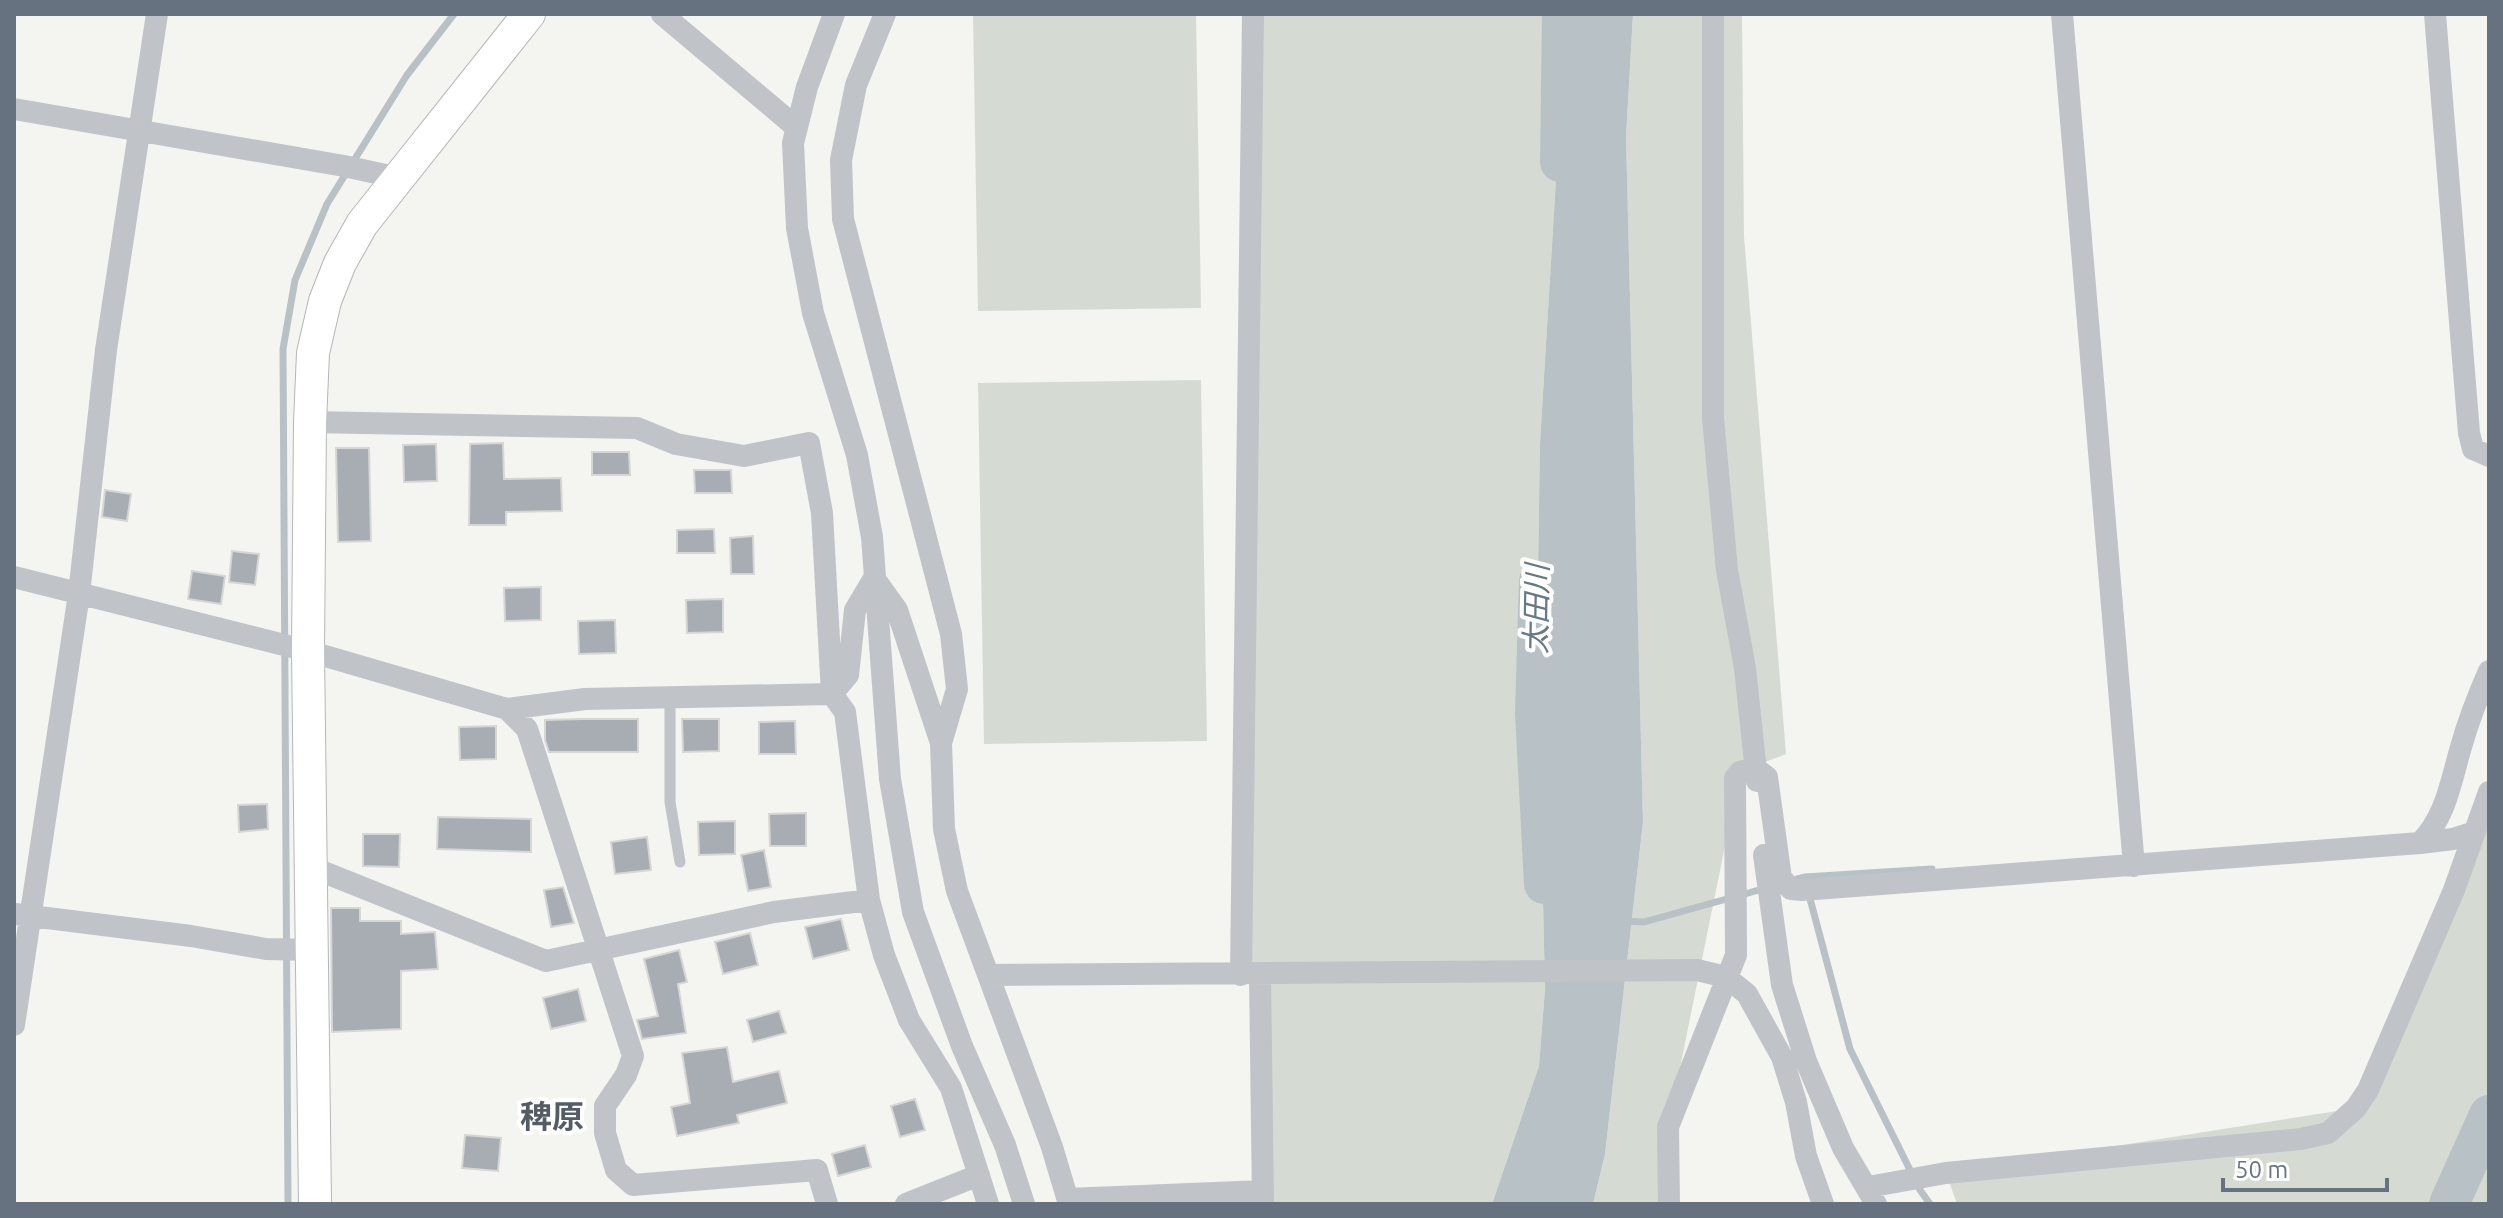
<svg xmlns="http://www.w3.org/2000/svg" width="2503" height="1218" viewBox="0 0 2503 1218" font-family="Ubuntu,'Noto Sans JP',sans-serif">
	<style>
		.green { fill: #d5dbd3 }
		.water { fill: #b8c1c6 }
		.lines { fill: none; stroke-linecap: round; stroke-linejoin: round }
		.stream { stroke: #b8c1c6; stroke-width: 7 }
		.river { stroke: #b8c1c6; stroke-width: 40 }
		.building { fill: #a7adb3; stroke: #d6d6d4; stroke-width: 2 }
		.secondary-casing { stroke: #b3b7bb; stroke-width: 34 }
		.lane { stroke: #c0c3c7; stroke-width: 11 }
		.street { stroke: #c0c3c7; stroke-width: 22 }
		.secondary { stroke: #fff; stroke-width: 32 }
		.labels { text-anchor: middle; stroke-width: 8; stroke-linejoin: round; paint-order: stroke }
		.water-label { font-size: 30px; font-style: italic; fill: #677984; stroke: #fff }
		.quarter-label { font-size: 32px; font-weight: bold; fill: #545c66; stroke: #fff }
	</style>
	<rect width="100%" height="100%" fill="#f4f5f1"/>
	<path class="green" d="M973,14H1196L1201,308L978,311Z
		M1250,14H1566L1540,443L1537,635L1545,989L1539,1066L1492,1204H1070L1258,1191L1245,697Z
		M1633,14H1742L1744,236L1786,754L1740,772L1668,1127L1665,1204H1593L1605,1154L1643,822L1626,137Z
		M1201,380L1207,741L984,744L978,383Z
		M2489,815V1204H1957L1946,1173L2356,1108Z"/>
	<path class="water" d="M1566,14H1633L1626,137L1643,822L1605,1154L1593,1204H1492L1539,1066L1545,989L1537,635L1540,443Z"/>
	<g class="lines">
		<path class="stream" d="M1790,881L1805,877L1932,869
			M1809,895L1850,1049L1920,1190L1930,1204
			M1623,921L1644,922L1766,888
			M288,1204L283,349L295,280L327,204L407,75L454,14"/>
		<path class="river" d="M1560,162L1562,14
			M1539,581L1535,713L1544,884
			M2449,1204L2489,1115"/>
	</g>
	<path class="building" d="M503,443L504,479L561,478L562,511L506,512V525H469L470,444Z
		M436,444L437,481L404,482L403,445Z
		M336,448H369L371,541L338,542Z
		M592,452H629L630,475H592Z
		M694,470H731L732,493H695Z
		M105,490L131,494L127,521L102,517Z
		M714,529L715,553H677V530Z
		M753,536L754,574H731L730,538Z
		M232,551L259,554L255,585L229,582Z
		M192,571L225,576L221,604L188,599Z
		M541,587V620L505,621L504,588Z
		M723,599V632L687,633L686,600Z
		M615,620L616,653L579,654L578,621Z
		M582,719H638V752H549L545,740V720Z
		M682,719H719V751L683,752Z
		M795,721L796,754H759V722Z
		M496,726V759L460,760L459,727Z
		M267,804L268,829L239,832L238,805Z
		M806,813V846H770L769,814Z
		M438,817L531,819V852L437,849Z
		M735,821V854L699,855L698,822Z
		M363,834H400L399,867L363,866Z
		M647,837L651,870L615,874L611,842Z
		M764,850L771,887L748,891L741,855Z
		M563,887L574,923L551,927L544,890Z
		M331,908H360V921H401V934L435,932L438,969L401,971V1029L332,1032Z
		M841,919L849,950L813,959L805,927Z
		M750,933L758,965L723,974L715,942Z
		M679,950L687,982L678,984L686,1033L642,1039L637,1020L658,1016L644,959Z
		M578,989L586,1021L551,1029L543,998Z
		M779,1011L786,1033L753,1042L747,1020Z
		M727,1047L733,1082L779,1071L787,1103L737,1115L739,1123L677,1136L671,1107L690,1103L682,1053Z
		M915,1099L925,1130L900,1137L891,1106Z
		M465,1135L501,1138L498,1171L462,1168Z
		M865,1145L871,1167L838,1176L832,1154Z"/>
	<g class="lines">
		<g class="secondary-casing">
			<path id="secondary" d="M315,1204L308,651L310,422L313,353L325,301L340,263L362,224L529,14"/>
		</g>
		<path class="lane" d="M670,697V802L680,862"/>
		<path class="street" d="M662,14L797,128
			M834,14L807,87L793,143L797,228L813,313L857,455L872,537L890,779L913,912L962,1046L1005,1145L1024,1204
			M885,14L856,85L841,160L843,219L951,634L957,689L941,743
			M1713,14V418L1727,570L1745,668L1757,781
			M2062,14L2134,866
			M2435,14L2469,433L2473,449L2489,456
			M14,109L344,166L399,178
			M310,422L637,428L676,444L744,456L809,443L822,513L832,694L845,712L869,900L884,955L909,1020L951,1088L988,1204
			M14,577L308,651L507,709L527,729L633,1056L626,1075L605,1106V1133L616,1170L633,1185L817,1170L827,1204
			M507,709L585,699L832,694L848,675L855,610L874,578L897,610L941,743L944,829L957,891L1052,1147L1069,1204
			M2420,843C2446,817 2451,781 2461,747C2468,722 2478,696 2489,671
			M1764,855L1782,985L1806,1061L1843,1148L1876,1204
			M311,867L546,961L774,912L869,900
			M15,914L191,936L266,949L312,950
			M1260,974L1263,1204
			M989,975L1697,970L1726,977L1747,994L1782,1057L1796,1102L1806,1156L1823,1204
			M1241,975L1253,14
			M14,1025L79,594L106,350L157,14
			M1868,1187L1946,1173L2301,1139L2328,1133L2356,1108L2368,1090L2454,890L2489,792
			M1068,1199L1263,1191
			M906,1204L979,1175
			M1669,1204L1668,1127L1736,955L1735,778L1740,772L1755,768L1767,777L1781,878L1791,889L1802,890L2420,843L2453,839L2475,832"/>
		<use href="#secondary" class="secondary"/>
	</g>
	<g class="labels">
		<g class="water-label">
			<text transform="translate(1537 609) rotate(-89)" y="10">太田川</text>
		</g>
		<g class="quarter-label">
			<text x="552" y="1128">稗原</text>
		</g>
	</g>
	<rect width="2503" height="1218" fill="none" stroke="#667280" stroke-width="32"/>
	<path d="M2223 1178v12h164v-12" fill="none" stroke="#667280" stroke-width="4"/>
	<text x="2235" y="1178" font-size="24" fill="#667280" stroke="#ffffff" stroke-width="6" paint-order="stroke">50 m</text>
</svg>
